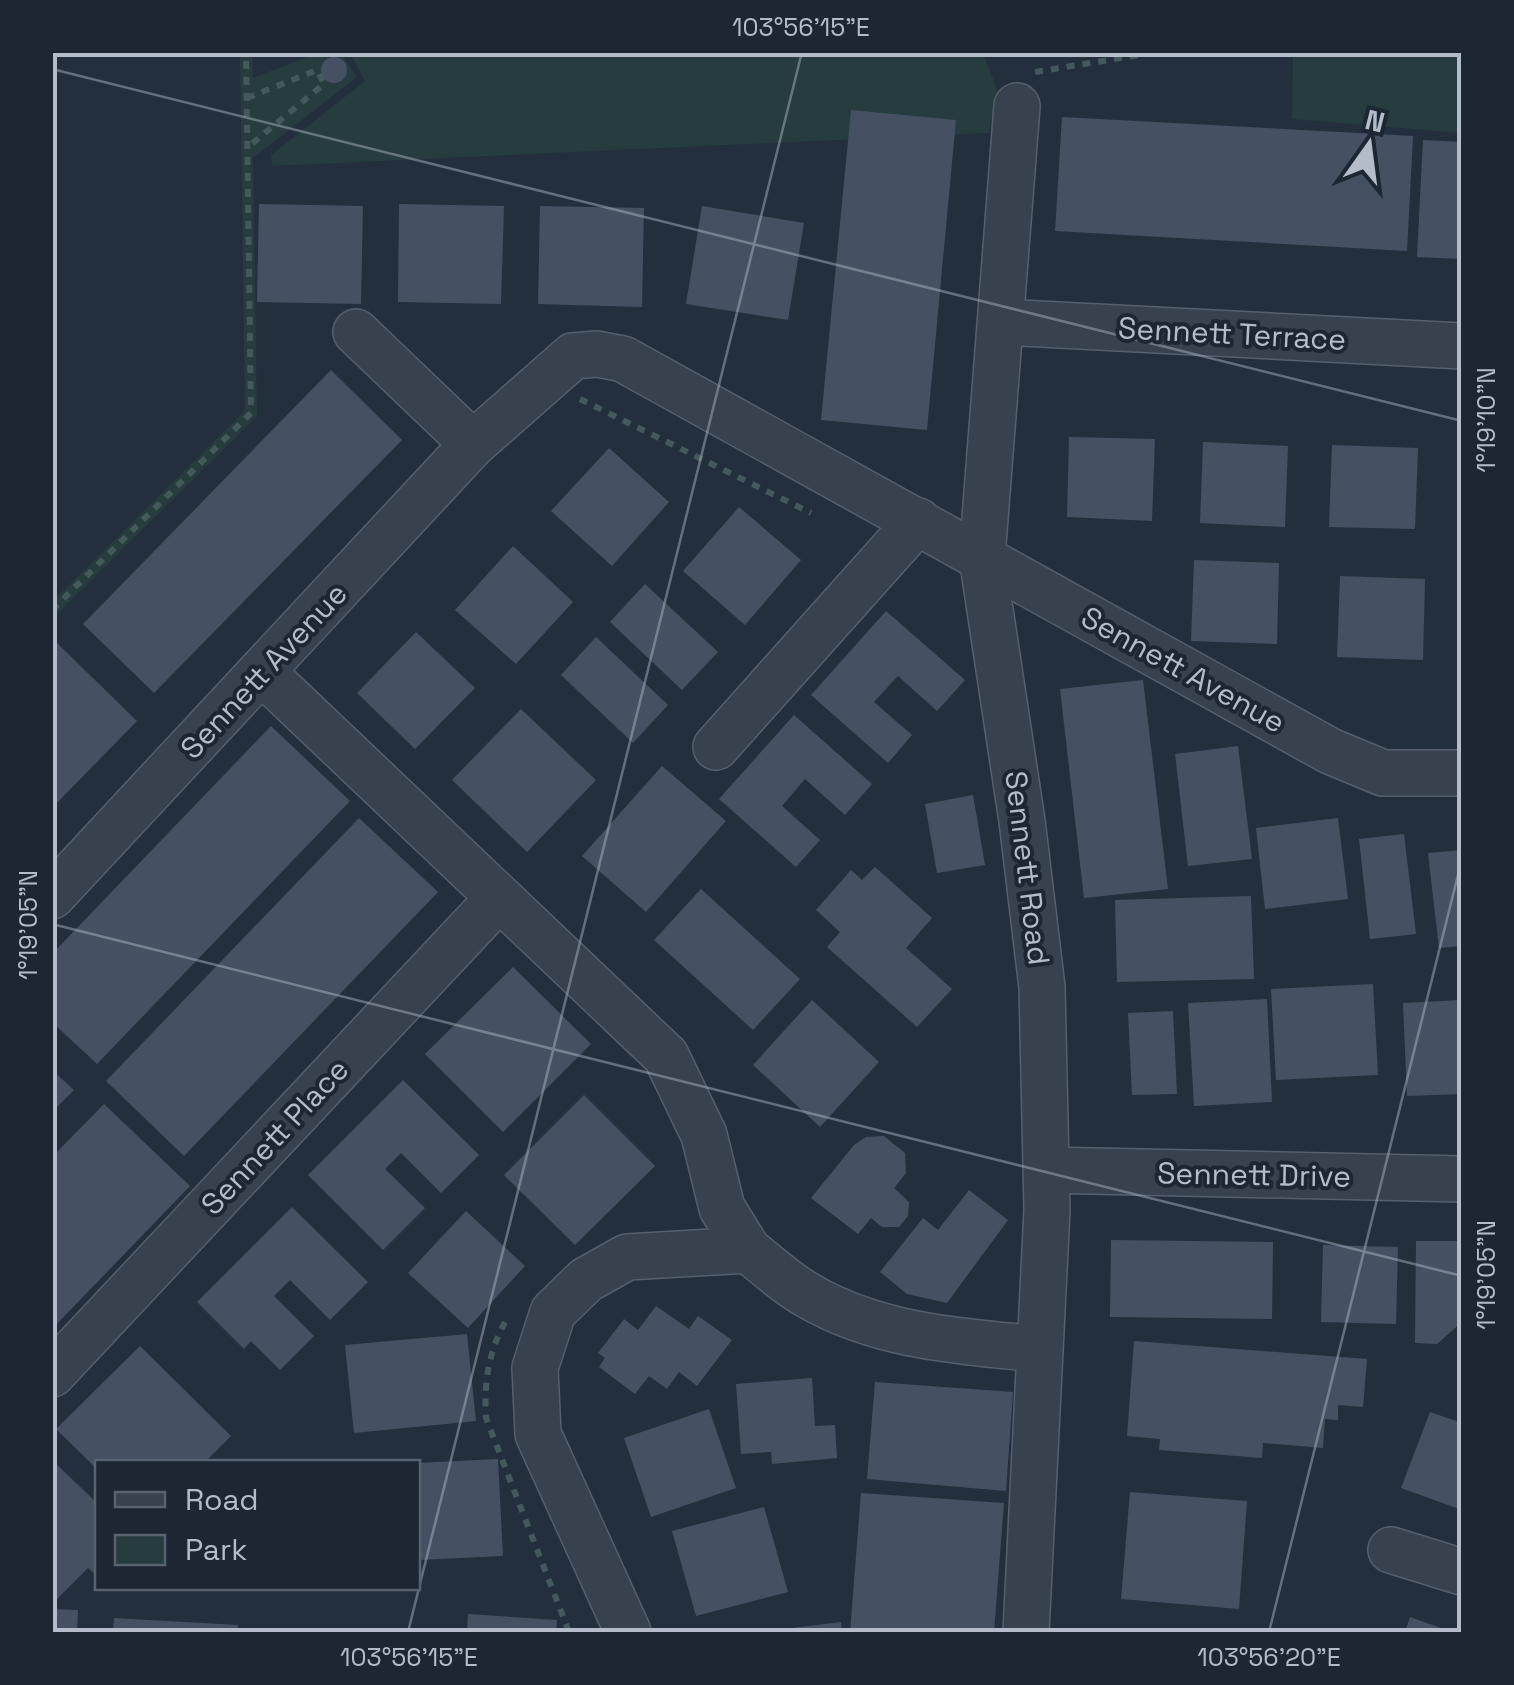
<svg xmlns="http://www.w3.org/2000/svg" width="1514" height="1685" viewBox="0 0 1514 1685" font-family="'Space Grotesk',sans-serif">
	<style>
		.green { fill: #263c3f }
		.building { fill: #455162 }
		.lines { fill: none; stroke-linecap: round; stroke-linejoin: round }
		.minor-casing { stroke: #565f6c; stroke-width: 48 }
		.path { stroke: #44595c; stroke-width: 6; stroke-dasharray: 8 8; stroke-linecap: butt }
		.minor { stroke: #38414e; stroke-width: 45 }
		.ticks { fill: none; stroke: #b4bcc9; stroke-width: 2.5; stroke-opacity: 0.45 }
		.labels { text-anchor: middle; stroke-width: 8; stroke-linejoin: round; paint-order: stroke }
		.street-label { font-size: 30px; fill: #b4bcc9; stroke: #1d2633 }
		.neatline { fill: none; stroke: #b4bcc9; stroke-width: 4 }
		.ticks-label { font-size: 25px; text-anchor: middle; fill: #b4bcc9 }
	</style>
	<rect width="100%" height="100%" fill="#242f3e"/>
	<path class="green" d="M240,53H252L253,78L319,53H341L357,77L253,158L257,416L53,618V601L245,411Z
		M350,53H983L998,92L988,133L272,166L271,155L365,81Z
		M1293,53H1461V133L1292,119Z"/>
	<path class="building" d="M321 70a13 13 0 1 1 26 0a13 13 0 1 1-26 0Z
		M851,110L956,120L927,430L821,420Z
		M1062,117L1413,136L1407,251L1055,231Z
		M1423,140L1462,142V259L1417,257Z
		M259,204L363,206L361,304L257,302Z
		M399,204L504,206L501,304L398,302Z
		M540,206L644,208L642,307L538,304Z
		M702,206L804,223L788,320L686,304Z
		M331,370L402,440L154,693L83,624Z
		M1069,437L1155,439L1152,521L1067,517Z
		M1203,442L1288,446L1285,527L1200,523Z
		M1332,445L1418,448L1415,529L1329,527Z
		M609,448L669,502L612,566L551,511Z
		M739,507L801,560L745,625L683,571Z
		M513,546L573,602L516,664L455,610Z
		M1194,560L1279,563L1277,644L1191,641Z
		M1340,576L1425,579L1423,660L1337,657Z
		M645,584L718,652L682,690L610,622Z
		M886,611L965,680L937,711L898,676L874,702L912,735L888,763L811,695Z
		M416,632L475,688L415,749L357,693Z
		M596,637L668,705L633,743L561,675Z
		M57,643L137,721L52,808V648Z
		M1143,680L1168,889L1084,898L1060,689Z
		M521,709L596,780L527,852L452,780Z
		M794,715L872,784L845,815L805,779L782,806L820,840L796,867L719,799Z
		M271,726L350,801L97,1064L52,1022V954Z
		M1238,746L1252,859L1188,866L1175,754Z
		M662,766L726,821L646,912L582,856Z
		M973,795L985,865L937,873L925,804Z
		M359,818L438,892L184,1156L106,1081Z
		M1338,818L1348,899L1265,909L1256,828Z
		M1404,834L1416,934L1370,939L1359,839Z
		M1462,850V946L1439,948L1428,853Z
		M875,867L932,918L906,948L952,989L917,1027L827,947L840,932L816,910L851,870L862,880Z
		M701,889L800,979L753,1030L654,940Z
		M1251,896L1254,979L1117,982L1115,900Z
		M513,967L591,1044L503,1132L425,1054Z
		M1373,984L1378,1075L1276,1080L1271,989Z
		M1267,999L1272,1102L1194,1106L1188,1003Z
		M812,1000L879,1062L820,1127L753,1065Z
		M1462,1000V1094L1407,1096L1403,1003Z
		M1173,1011L1177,1094L1132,1095L1128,1013Z
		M52,1070L74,1090L52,1112Z
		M403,1080L479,1155L441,1193L401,1153L385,1169L425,1208L383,1250L308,1175Z
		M584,1095L655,1166L575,1245L504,1175Z
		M104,1104L190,1186L52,1329V1157Z
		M884,1136L905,1153L906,1173L894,1188L909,1202L908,1216L899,1227H882L871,1218L858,1234L811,1198L854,1145L866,1137Z
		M969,1190L1008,1220L947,1303L907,1294L880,1272L923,1218L938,1230Z
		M292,1207L368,1282L330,1320L290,1280L274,1296L314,1336L280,1370L251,1341L244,1349L197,1302Z
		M466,1211L525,1266L468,1328L408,1273Z
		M1111,1240L1273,1242L1272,1319L1110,1317Z
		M1416,1241H1462V1322L1437,1344L1415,1343Z
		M1323,1245L1398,1247L1396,1324L1321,1322Z
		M656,1306L689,1329L698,1316L732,1340L697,1386L679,1372L667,1389L649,1376L635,1394L599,1367L605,1358L598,1353L624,1319L638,1330Z
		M467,1334L476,1421L354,1433L345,1345Z
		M1134,1341L1367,1359L1363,1407L1338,1405V1420L1325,1419L1323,1448L1263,1443L1262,1458L1159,1450L1160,1439L1127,1436Z
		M140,1346L231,1436L205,1462H98V1470L56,1429Z
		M812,1378L815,1426L835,1425L837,1458L772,1464L771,1452L741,1454L736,1384Z
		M875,1382L1013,1392L1006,1491L867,1479Z
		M709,1409L736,1488L651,1517L624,1438Z
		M1430,1412L1462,1423V1510L1401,1488Z
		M498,1459L503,1556L418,1560V1463Z
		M52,1460L98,1504V1577L88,1568L55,1601Z
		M1130,1492L1247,1501L1239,1609L1121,1599Z
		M861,1493L1004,1503L994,1632H850Z
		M764,1507L788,1592L696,1616L672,1531Z
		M52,1609L78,1610L77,1632H52Z
		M468,1614L557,1620L556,1632H467Z
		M1410,1617L1444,1629L1442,1632H1405Z
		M114,1618L238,1625L237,1632H113Z
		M841,1622L842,1632H775V1630Z"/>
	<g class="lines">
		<g class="minor-casing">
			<path id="minor" d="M1017,106L982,557L1022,821L1042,987L1047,1210L1026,1632
				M1002,322L1462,346
				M356,332L473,444
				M263,673L666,1056L704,1135L722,1208L748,1250
				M716,747L918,521
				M52,896L473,444L573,356L597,354L623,359L1330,751L1383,773H1462
				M1047,1170L1462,1179
				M52,1374L497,900
				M1391,1550L1462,1572
				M628,1632L538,1434L535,1368L553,1312L586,1280L627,1257L748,1250C767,1265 787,1284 809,1296C880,1337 960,1341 1039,1349"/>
		</g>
		<path class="path" d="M1035,72L1158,52
			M247,98L317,70L324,84L248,147
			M580,399L811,513
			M52,610L251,413L246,52
			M505,1322C488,1354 484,1382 486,1418L569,1632"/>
		<use href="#minor" class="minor"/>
	</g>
	<path class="ticks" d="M52,69L1462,421M52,924L1462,1276M408,1632L802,52M1269,1632L1462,859"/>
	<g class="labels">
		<g class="street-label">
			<text transform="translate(1232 334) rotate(3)" y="10">Sennett Terrace</text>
			<text transform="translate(1183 670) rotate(29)" y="10">Sennett Avenue</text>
			<text transform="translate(264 671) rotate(-47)" y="10">Sennett Avenue</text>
			<text transform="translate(1027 868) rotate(83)" y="10">Sennett Road</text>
			<text transform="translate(275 1137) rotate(-47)" y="10">Sennett Place</text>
			<text transform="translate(1254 1175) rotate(1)" y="10">Sennett Drive</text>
		</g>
	</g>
	<rect width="1514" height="1685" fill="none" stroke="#1d2633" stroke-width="110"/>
	<rect x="95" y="1460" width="325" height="130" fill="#1d2633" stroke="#59626f" stroke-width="2.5"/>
	<rect x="115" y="1492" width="50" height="15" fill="#38414e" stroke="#59626f" stroke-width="2.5"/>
	<text x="185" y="1510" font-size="30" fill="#b4bcc9">Road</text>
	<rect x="115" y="1535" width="50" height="30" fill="#263c3f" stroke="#59626f" stroke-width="2.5"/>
	<text x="185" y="1560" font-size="30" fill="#b4bcc9">Park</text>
	<g transform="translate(1369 145) rotate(14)" stroke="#1d2633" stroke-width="8" paint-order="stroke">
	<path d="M0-8L18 38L0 25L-18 38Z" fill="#b4bcc9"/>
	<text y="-15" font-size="28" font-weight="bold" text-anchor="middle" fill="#b4bcc9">N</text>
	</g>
	<rect x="55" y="55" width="1404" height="1575" class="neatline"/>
	<g class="ticks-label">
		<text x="801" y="36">103°56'15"E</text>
		<text transform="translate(1486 420) rotate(-90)" y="9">1°19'10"N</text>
		<text transform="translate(28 925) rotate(-90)" y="9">1°19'05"N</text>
		<text transform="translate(1486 1275) rotate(-90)" y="9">1°19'05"N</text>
		<text x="409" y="1666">103°56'15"E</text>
		<text x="1269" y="1666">103°56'20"E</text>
	</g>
</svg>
